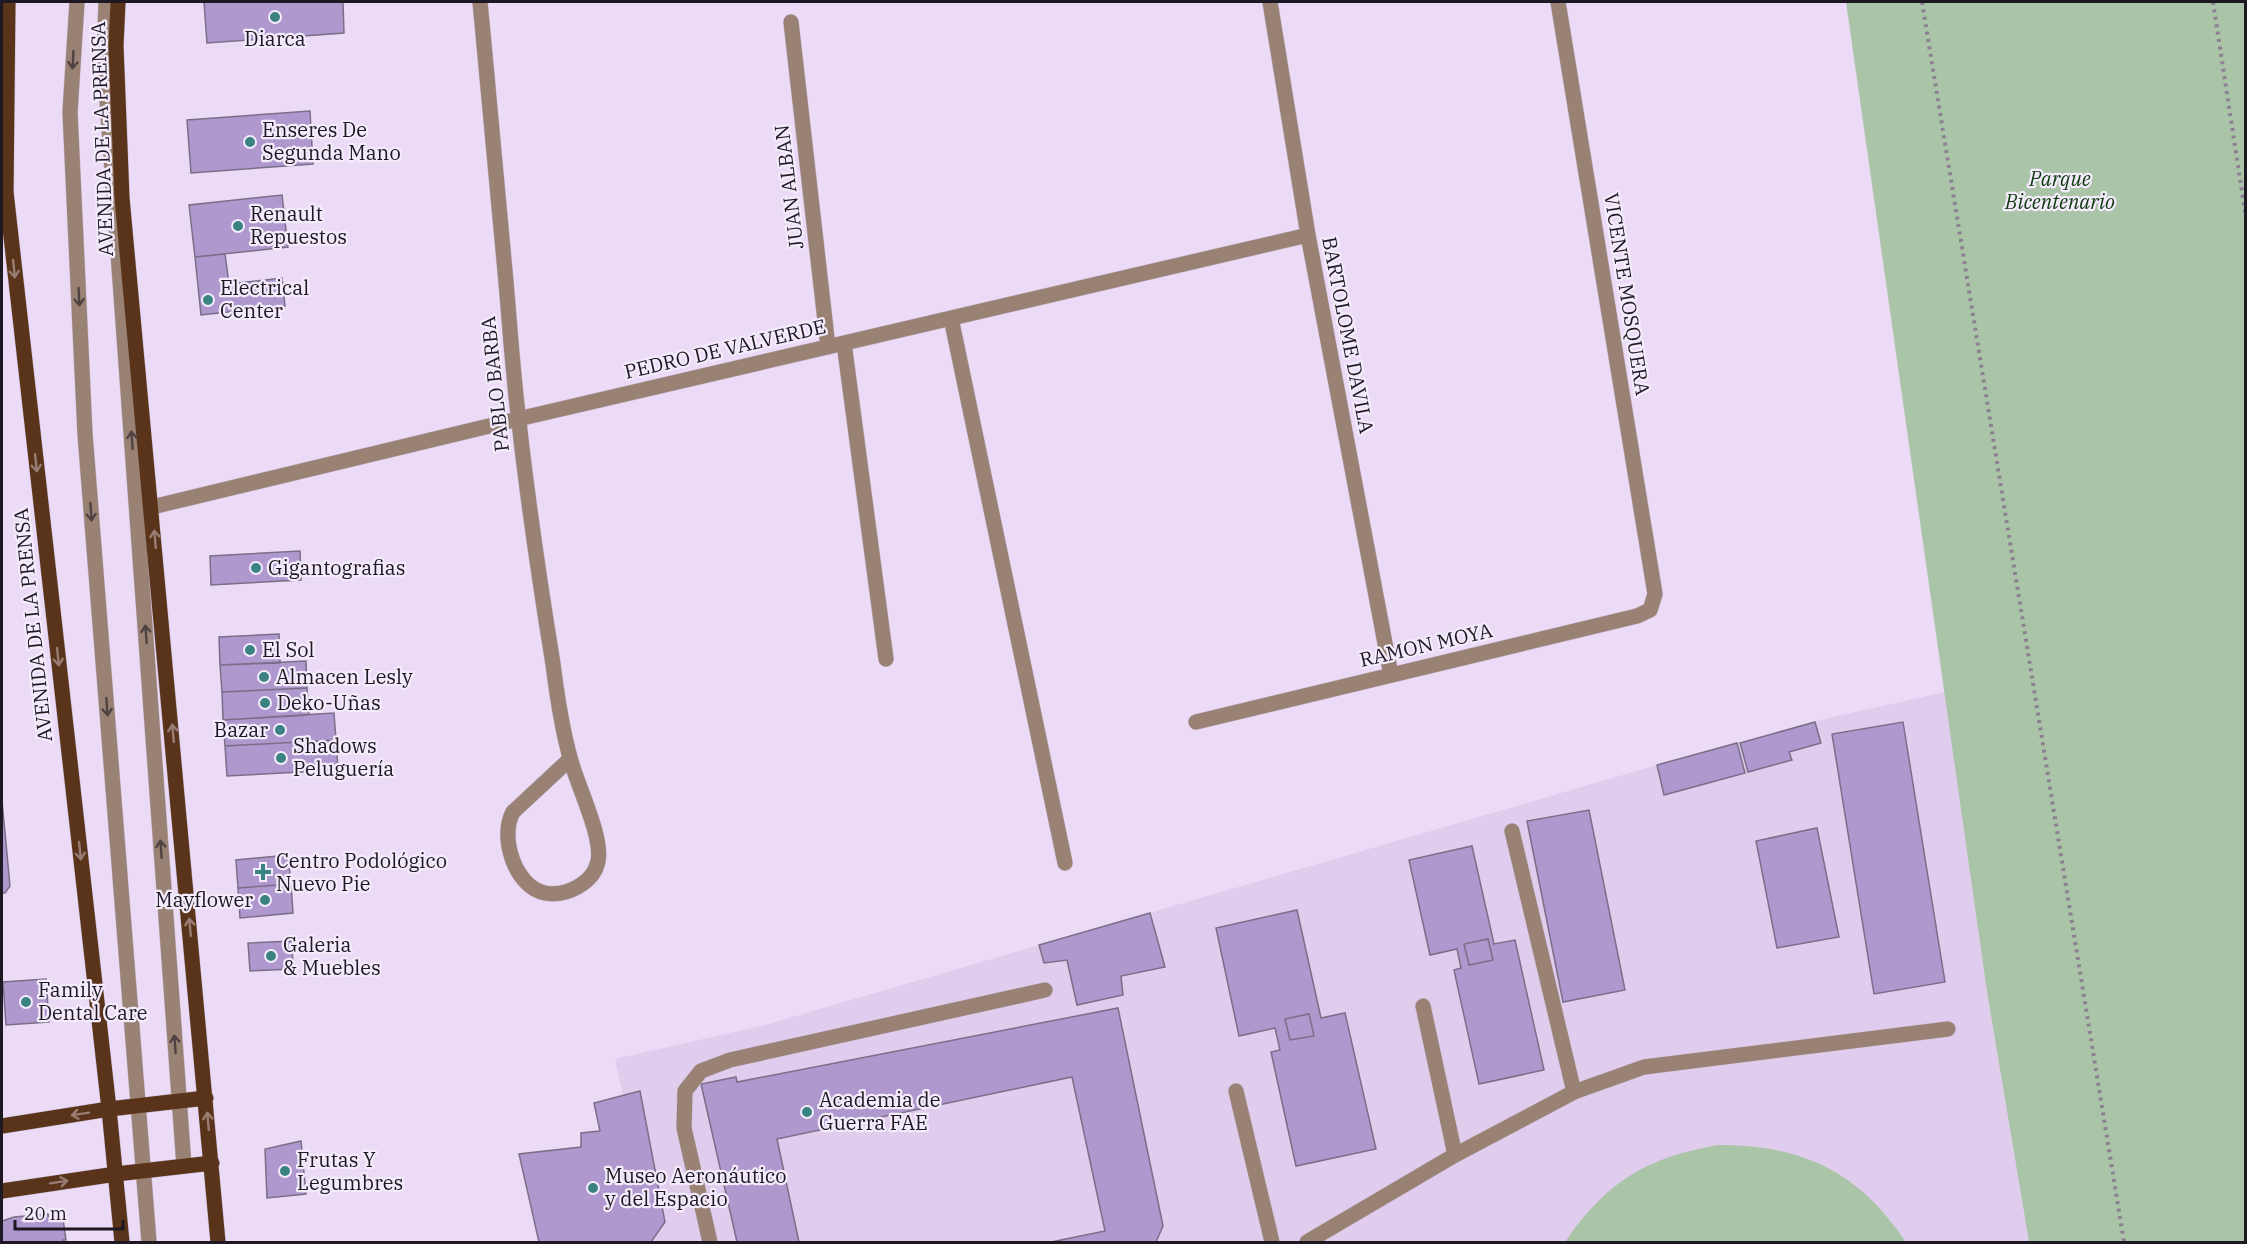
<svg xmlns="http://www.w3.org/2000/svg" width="2247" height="1244" viewBox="0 0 2247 1244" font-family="'IBM Plex Serif',serif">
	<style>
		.built { fill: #e0cdee }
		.green { fill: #aac4a8 }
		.building { fill: #ae98cd; stroke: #796f88; stroke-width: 1.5 }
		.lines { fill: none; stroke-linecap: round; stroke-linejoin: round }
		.service-casing { stroke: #c6b8d0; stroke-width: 16 }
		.minor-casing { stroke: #c6b8d0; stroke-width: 16 }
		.primary-casing { stroke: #c6b8d0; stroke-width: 16 }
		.path { stroke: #8c8193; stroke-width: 4; stroke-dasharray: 3 4.5; stroke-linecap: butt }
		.service { stroke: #998273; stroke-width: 15 }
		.minor { stroke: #998273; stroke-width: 15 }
		.primary { stroke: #5a341a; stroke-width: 15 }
		.oneway { stroke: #4f4242 }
		.oneway2 { stroke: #987d74 }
		.poi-dot { fill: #3b8382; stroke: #f4ebfc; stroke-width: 2 }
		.labels { text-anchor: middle; stroke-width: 4.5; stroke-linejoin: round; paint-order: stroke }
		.poi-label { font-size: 20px; fill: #1d1821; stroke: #f4ebfc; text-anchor: start }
		.street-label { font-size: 20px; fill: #1d1821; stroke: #f4ebfc }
		.park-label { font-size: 20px; font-style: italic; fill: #0e3b0d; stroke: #f4ebfc }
	</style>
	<rect width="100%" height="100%" fill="#ebdbf6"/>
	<path class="built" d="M1945,692L1987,992L2029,1242H539L519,1154L581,1147V1133L600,1131L594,1103L623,1095L615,1059L765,1025L1657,765L1828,718Z"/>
	<path class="green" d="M1846,2H2245V1242H2029L1987,992Z
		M1718,1145C1803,1145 1858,1171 1906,1242H1565C1606,1182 1647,1157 1718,1145Z"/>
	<path class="building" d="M204,2H343L344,33L207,43Z
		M310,111L313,164L191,173L187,120Z
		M282,195L288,247L195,257L189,205Z
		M225,254L229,284L282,278L285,306L201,315L195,257Z
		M300,551L301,580L211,585L210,556Z
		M279,634L280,663L220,665L219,637Z
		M306,661L307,688L222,692L220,665Z
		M307,688L309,715L223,720L222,692Z
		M334,713L336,740L225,746L223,720Z
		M1815,722L1821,743L1789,752L1792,760L1748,772L1740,743Z
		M1903,722L1945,982L1874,994L1832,734Z
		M336,740L338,770L227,776L225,746Z
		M1737,743L1745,773L1664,795L1657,765Z
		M2,801L10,886L5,893H2Z
		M1589,810L1625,990L1563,1002L1527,821Z
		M1817,828L1839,937L1777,948L1756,841Z
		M1472,846L1494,944L1515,940L1544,1070L1479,1084L1454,970L1461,968L1457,949L1430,955L1409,860Z
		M288,855L291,884L238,888L236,860Z
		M291,884L293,913L240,918L238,888Z
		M1297,910L1321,1018L1345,1013L1376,1149L1296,1166L1271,1052L1280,1050L1275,1028L1239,1036L1216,928Z
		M1150,913L1165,967L1121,976L1123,995L1077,1005L1067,960L1044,963L1039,945Z
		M1488,939L1493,960L1469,965L1464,944Z
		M292,941L293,969L250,971L248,943Z
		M46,979L49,1022L6,1025L3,982Z
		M1118,1008L1163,1226L1156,1242H1051L1105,1231L1072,1077L777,1139L799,1242H737L701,1084L736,1077L737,1082Z
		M1309,1014L1314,1036L1290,1040L1285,1019Z
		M640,1091L665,1222L651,1242H539L519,1154L581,1147V1133L600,1131L594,1103Z
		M301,1141L306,1194L267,1198L265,1149Z
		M48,1214L49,1220L63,1219L66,1240H63V1242H2V1221L14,1217Z"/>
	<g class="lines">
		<g class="service-casing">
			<path id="service" d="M77,2L70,112L85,434L149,1242
				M106,2L104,59L184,1166
				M1512,831L1574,1092
				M1423,1006L1455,1155
				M1236,1091L1272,1242
				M710,1242L684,1128L685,1091L701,1071L730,1060L1045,990
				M1307,1242L1455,1155L1574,1092L1644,1067L1948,1029"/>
		</g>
		<g class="minor-casing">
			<path id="minor" d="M480,2C489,95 497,188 506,282C510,328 513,375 519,422C528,503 540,584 553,664C557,696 562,730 571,761C578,787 603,837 598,861C594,883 566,897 545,893C515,887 499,837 513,812L570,759
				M1270,2L1308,235L1391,675
				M791,22L828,347
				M951,318L1065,863
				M844,343L886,659
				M152,507L518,419L1308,235
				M1196,722L1637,616L1650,610L1655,594L1558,2"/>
		</g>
		<g class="primary-casing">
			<path id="primary" d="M8,2L6,192L109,1109L122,1242
				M118,2L116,46L122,198L218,1242
				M2,1126L109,1109L206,1098
				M2,1191L116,1174L212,1163"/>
		</g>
		<path class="path" d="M1922,2L2124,1242
			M2213,2L2246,218"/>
		<use href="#service" class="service"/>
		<use href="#minor" class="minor"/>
		<use href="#primary" class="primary"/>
	</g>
	<defs><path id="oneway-shaft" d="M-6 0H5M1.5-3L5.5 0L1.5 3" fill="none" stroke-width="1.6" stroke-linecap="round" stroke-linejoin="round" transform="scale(1.5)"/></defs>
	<g class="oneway">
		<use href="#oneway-shaft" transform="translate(73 60) rotate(93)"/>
		<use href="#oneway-shaft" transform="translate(79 297) rotate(87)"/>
		<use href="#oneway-shaft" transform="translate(132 440) rotate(-94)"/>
		<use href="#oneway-shaft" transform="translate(91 512) rotate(86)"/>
		<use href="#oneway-shaft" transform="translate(146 634) rotate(-94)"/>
		<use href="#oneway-shaft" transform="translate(107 707) rotate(86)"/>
		<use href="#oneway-shaft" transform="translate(161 849) rotate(-94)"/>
		<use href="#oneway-shaft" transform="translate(175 1044) rotate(-94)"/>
	</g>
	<g class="oneway2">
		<use href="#oneway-shaft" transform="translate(14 269) rotate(84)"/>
		<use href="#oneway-shaft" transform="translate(36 463) rotate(84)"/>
		<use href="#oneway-shaft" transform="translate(155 539) rotate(-95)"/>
		<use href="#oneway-shaft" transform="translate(58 657) rotate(84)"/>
		<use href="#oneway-shaft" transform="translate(173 733) rotate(-95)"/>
		<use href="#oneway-shaft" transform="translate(80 851) rotate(84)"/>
		<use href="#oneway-shaft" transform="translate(190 927) rotate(-95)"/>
		<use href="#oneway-shaft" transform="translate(80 1114) rotate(171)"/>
		<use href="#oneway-shaft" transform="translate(208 1121) rotate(-95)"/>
		<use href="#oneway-shaft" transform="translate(59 1182) rotate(-9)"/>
	</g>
	<g class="poi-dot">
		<circle cx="275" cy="17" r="6"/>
		<circle cx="250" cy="142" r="6"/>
		<circle cx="238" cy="226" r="6"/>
		<circle cx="208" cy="300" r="6"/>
		<circle cx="256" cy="568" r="6"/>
		<circle cx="250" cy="650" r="6"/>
		<circle cx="264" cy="677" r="6"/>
		<circle cx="265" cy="703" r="6"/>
		<circle cx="280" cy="730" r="6"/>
		<circle cx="281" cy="758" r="6"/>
		<path d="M260 863h6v6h6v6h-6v6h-6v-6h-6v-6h6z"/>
		<circle cx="265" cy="900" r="6"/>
		<circle cx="271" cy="956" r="6"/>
		<circle cx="26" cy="1002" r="6"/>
		<circle cx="807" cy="1112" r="6"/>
		<circle cx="285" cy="1171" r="6"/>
		<circle cx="593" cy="1188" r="6"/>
	</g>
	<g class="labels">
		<g class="poi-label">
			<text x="275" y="46" text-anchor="middle">Diarca</text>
			<text x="262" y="137">Enseres De<tspan x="262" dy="23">Segunda Mano</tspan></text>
			<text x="250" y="221">Renault<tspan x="250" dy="23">Repuestos</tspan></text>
			<text x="220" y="295">Electrical<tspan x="220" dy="23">Center</tspan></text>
			<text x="268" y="575">Gigantografias</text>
			<text x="262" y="657">El Sol</text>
			<text x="276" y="684">Almacen Lesly</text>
			<text x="277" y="710">Deko-Uñas</text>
			<text x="268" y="737" text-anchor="end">Bazar</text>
			<text x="293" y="753">Shadows<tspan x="293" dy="23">Peluguería</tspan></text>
			<text x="276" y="868">Centro Podológico<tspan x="276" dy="23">Nuevo Pie</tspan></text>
			<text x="253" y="907" text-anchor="end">Mayflower</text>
			<text x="283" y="952">Galeria<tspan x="283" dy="23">&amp; Muebles</tspan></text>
			<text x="38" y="997">Family<tspan x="38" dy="23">Dental Care</tspan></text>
			<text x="819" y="1107">Academia de<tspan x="819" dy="23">Guerra FAE</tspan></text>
			<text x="297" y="1167">Frutas Y<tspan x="297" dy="23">Legumbres</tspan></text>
			<text x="605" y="1183">Museo Aeronáutico<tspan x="605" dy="23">y del Espacio</tspan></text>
		</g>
		<g class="street-label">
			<text transform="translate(102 139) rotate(-92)" y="7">AVENIDA DE LA PRENSA</text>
			<text transform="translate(789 187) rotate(-97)" y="7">JUAN ALBAN</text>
			<text transform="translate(1627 294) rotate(81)" y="7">VICENTE MOSQUERA</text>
			<text transform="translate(1348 335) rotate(79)" y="7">BARTOLOME DAVILA</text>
			<text transform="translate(725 349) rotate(-13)" y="7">PEDRO DE VALVERDE</text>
			<text transform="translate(495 384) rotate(-96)" y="7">PABLO BARBA</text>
			<text transform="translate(33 625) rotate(-96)" y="7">AVENIDA DE LA PRENSA</text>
			<text transform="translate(1426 645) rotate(-13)" y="7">RAMON MOYA</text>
		</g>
		<g class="park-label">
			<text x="2060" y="186">Parque<tspan x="2060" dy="23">Bicentenario</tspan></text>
		</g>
	</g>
	<rect width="2247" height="1244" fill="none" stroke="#1d1821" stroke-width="6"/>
	<path d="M15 1220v9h108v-9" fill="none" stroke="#1d1821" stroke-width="3"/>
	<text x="24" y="1220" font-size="18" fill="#1d1821" stroke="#f4ebfc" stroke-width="4.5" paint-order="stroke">20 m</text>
</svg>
